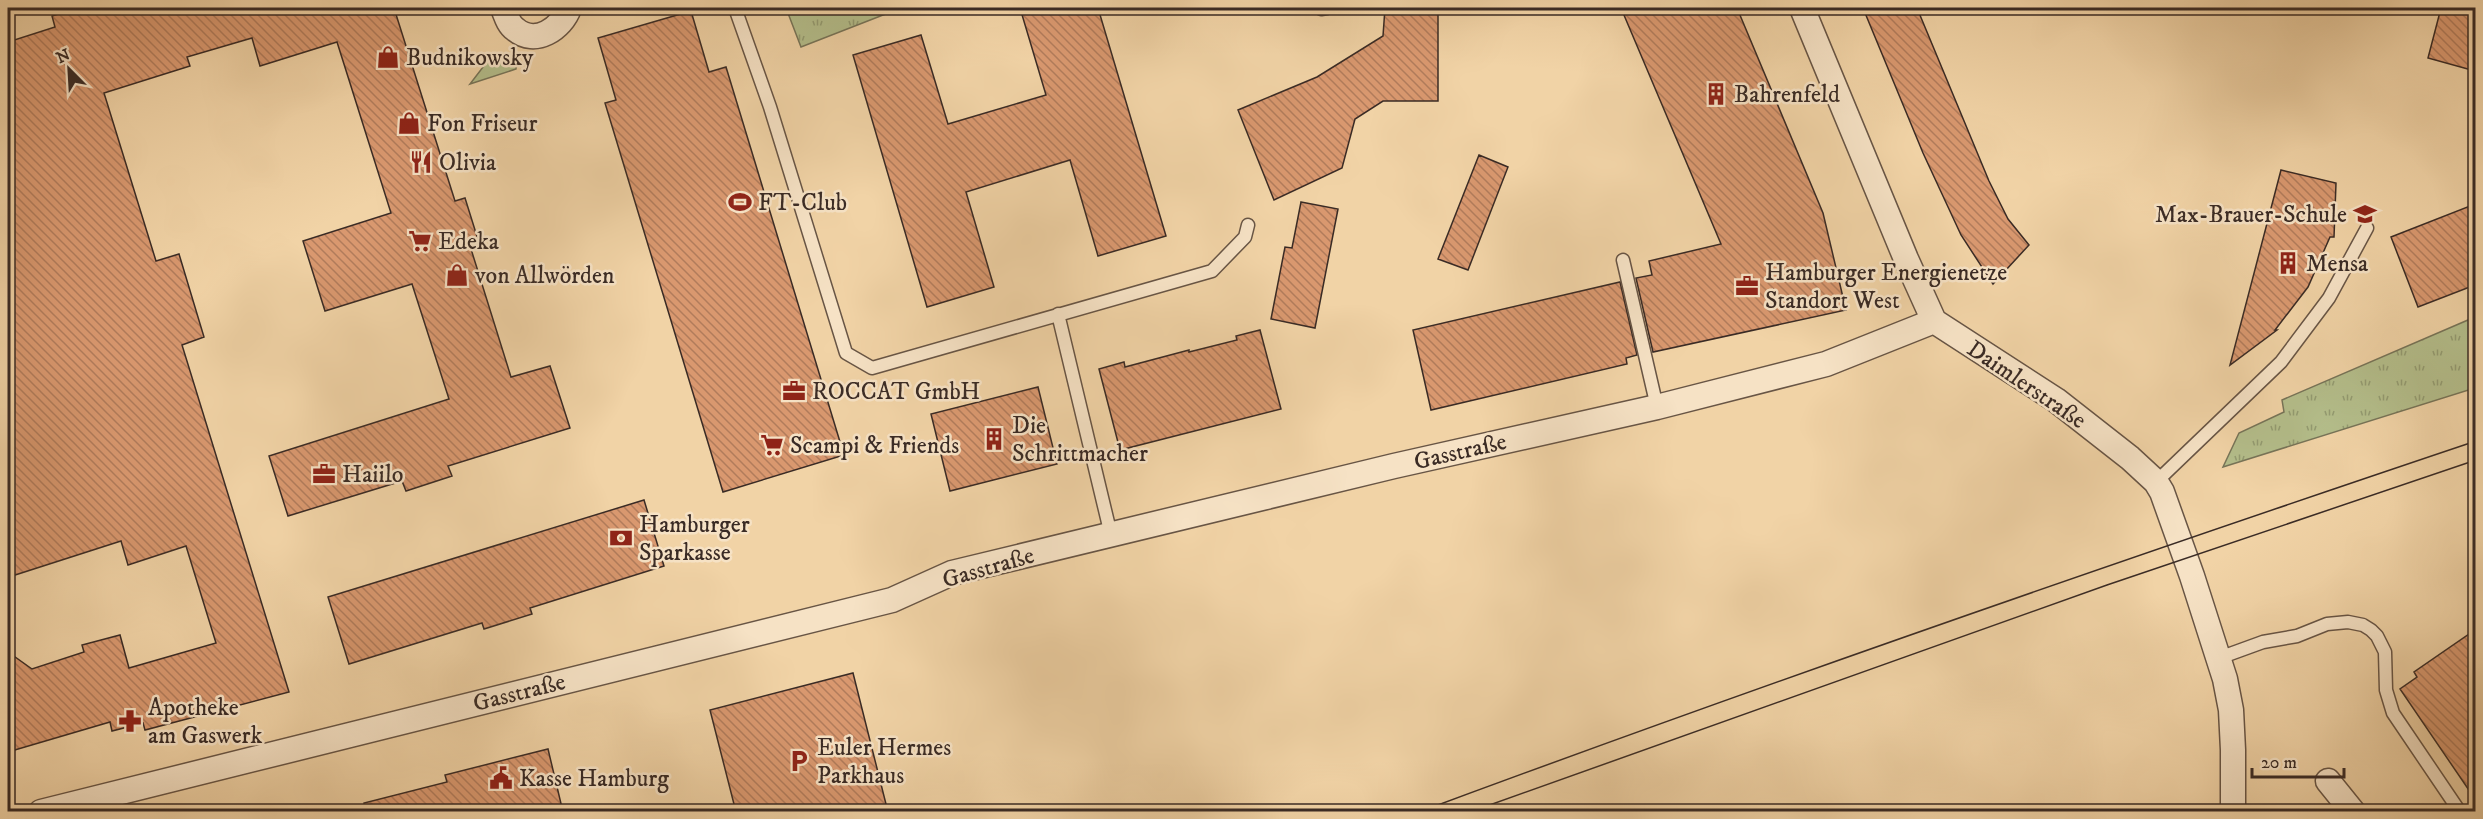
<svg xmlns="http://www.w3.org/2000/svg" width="2483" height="819" viewBox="0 0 2483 819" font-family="'IM FELL DW Pica',serif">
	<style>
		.grass { fill: #b4be8b; stroke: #777458; stroke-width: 1.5 }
		.park { fill: url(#park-tufts); stroke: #777458; stroke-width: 1.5 }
		.building { fill: url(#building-back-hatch); stroke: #3a2b25; stroke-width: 1.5 }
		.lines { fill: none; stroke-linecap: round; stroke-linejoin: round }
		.service-casing { stroke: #685545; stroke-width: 15 }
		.minor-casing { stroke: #685545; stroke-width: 27 }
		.service { stroke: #f6e2c5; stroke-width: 12 }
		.minor { stroke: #f6e2c5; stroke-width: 24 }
		.tram { stroke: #3a2b25; stroke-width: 1.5 }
		.labels { text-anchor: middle; stroke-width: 5; stroke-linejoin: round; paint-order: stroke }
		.poi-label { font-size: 24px; fill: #3a2b25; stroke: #f6e2c5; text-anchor: start }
		.street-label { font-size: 24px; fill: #3a2b25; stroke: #f6e2c5 }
	</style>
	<defs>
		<pattern id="park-tufts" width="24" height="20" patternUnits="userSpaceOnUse" patternTransform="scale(1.5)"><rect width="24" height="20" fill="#b4be8b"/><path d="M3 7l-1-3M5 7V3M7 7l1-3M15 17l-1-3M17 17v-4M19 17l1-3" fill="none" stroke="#939b71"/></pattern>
		<pattern id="building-back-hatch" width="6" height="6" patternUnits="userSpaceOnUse" patternTransform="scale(1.5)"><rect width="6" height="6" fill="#d9986f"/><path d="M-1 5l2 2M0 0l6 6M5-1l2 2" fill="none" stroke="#b17c5b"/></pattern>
	</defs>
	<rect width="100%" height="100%" fill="#f1d3a6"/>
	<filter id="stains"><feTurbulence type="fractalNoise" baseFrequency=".00333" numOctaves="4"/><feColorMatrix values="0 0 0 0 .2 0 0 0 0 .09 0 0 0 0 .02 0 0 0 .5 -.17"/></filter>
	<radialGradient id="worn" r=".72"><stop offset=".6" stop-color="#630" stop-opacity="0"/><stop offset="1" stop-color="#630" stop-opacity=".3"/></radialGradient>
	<path class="grass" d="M493,54L516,65V69L470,84Z"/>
	<path class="park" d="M786,8H901L801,47Z
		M2475,317V388L2223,467L2239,433L2284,412L2282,400Z"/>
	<path class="building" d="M78,8H394L455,201L465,198L480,246L471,249L511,377L550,366L570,428L448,466L452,476L406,491L402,481L288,516L269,456L449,399L412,284L325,311L303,241L391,213L337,42L260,66L252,38L187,57L190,66L104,93L156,261L179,254L204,337L182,345L289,692L145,730L143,723L112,731L110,722L8,752V652L32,669L84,652L82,645L120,635L129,668L216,643L186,546L128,565L121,541L12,576L8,562V42L55,27L52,16Z
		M1020,8H1098L1166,236L1098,256L1070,160L966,192L994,287L927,307L853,55L921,35L948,124L1046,95Z
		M1385,8H1438V101H1383L1355,119L1342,168L1274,200L1238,110L1317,77L1383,36Z
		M1621,8H1737L1823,213L1846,310L1653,352L1636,278L1652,275L1649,261L1721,244Z
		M1863,8H1917L1989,181L2008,219L2029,245L1993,284L1961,235L1923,153Z
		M2441,8H2455L2475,13V71L2428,58Z
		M691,11L709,72L726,67L844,455L723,492L605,103L616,100L598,38Z
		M1479,155L1508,167L1468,270L1438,259Z
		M2281,170L2336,183L2334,237H2330L2308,287L2275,330H2277L2230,365Z
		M1301,202L1338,209L1315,328L1271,319L1285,247L1292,248Z
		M2475,204V285L2418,307L2391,237Z
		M1620,282L1637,355L1626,358L1627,364L1431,410L1413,330Z
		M1260,330L1281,409L1120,450L1099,369L1124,362L1125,367L1189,350V352L1237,340L1236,336Z
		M1038,387L1057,464L950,491L931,414Z
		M644,500L664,566L530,608L532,614L484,629L482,623L349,664L328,597Z
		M2475,630V799L2400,689L2417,677L2414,672Z
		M853,673L888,812H736L710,710Z
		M548,749L563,812H365L364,803L447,782L445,775Z"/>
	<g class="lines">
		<g class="service-casing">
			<path id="service" d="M735,8L770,107L846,353L872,368L1212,271L1245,237L1248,225
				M1321,9L1327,8
				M1623,260L1657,407
				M1058,314L1111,535
				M2156,482L2281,362L2329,298L2367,228
				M2219,658L2263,642L2297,636L2327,624L2348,622L2363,625L2371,630L2377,636L2385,652L2386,690L2393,713L2460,812"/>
		</g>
		<g class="minor-casing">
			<path id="minor" d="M503,8C506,15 508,24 515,29C535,47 562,28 569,8
				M1802,8L1906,259L1934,321L2056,400L2130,458L2156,482L2162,492L2192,576L2225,679L2231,710L2233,750V812
				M2328,781L2353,812
				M41,812L892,600L952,573L1394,466L1657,407L1826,364L1934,321"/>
		</g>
		<use href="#service" class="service"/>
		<use href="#minor" class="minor"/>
		<path class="tram" d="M1419,812C1769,682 2122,560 2476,441
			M1470,812L2107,585L2476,460"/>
	</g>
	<defs>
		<g id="shop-bare" transform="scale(1.8)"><path d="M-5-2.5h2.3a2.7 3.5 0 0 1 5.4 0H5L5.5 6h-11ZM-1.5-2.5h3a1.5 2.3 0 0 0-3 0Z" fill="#8f2418" stroke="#f6e2c5" stroke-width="2.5" paint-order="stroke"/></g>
		<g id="building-bare" transform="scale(1.8)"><path d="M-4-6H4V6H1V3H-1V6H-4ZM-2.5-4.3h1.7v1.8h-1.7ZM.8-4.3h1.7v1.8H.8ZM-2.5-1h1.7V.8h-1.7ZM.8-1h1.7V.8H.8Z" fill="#8f2418" stroke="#f6e2c5" stroke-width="2.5" paint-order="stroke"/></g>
		<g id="restaurant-bare" transform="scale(1.8)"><path d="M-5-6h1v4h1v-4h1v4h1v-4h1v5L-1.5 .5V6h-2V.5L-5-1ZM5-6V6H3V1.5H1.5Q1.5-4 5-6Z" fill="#8f2418" stroke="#f6e2c5" stroke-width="2.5" paint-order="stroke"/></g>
		<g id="stadium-bare" transform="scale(1.8)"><path d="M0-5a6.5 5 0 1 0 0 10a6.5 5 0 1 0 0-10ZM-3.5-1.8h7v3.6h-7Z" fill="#8f2418" stroke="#f6e2c5" stroke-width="2.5" paint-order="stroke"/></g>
		<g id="school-bare" transform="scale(1.8)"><path d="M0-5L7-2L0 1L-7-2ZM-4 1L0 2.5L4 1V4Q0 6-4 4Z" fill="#8f2418" stroke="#f6e2c5" stroke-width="2.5" paint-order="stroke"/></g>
		<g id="supermarket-bare" transform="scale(1.8)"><path d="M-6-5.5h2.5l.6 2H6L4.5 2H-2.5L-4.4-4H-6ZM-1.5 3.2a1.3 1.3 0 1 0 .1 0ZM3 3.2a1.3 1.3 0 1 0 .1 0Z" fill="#8f2418" stroke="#f6e2c5" stroke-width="2.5" paint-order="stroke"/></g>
		<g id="office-bare" transform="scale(1.8)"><path d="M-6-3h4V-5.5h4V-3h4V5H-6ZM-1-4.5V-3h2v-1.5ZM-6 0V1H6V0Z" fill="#8f2418" stroke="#f6e2c5" stroke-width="2.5" paint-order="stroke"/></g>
		<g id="bank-bare" transform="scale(1.8)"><path d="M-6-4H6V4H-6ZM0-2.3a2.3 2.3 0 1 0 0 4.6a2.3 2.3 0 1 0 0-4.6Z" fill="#8f2418" stroke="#f6e2c5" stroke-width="2.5" paint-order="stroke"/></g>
		<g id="pharmacy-bare" transform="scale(1.8)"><path d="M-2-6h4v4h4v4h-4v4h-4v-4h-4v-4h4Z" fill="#8f2418" stroke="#f6e2c5" stroke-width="2.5" paint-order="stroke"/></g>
		<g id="parking-bare" transform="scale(1.8)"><path d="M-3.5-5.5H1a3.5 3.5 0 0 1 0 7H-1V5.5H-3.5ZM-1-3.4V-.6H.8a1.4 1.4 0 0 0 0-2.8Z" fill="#8f2418" stroke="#f6e2c5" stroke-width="2.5" paint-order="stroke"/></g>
		<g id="civic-bare" transform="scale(1.8)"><path d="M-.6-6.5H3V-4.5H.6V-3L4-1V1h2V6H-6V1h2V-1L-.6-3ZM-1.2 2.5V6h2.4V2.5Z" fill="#8f2418" stroke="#f6e2c5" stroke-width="2.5" paint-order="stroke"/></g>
	</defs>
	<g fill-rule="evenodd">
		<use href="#shop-bare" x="388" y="57"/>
		<use href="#building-bare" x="1716" y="94"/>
		<use href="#shop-bare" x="409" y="123"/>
		<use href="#restaurant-bare" x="421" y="162"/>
		<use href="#stadium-bare" x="740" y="202"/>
		<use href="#school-bare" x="2365" y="214"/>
		<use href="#supermarket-bare" x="420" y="241"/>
		<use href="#building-bare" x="2288" y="263"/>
		<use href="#shop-bare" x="457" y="275"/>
		<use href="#office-bare" x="1747" y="286"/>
		<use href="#office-bare" x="794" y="391"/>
		<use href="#building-bare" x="994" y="439"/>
		<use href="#supermarket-bare" x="772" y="445"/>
		<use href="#office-bare" x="324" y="474"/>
		<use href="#bank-bare" x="621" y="538"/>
		<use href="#pharmacy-bare" x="130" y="721"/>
		<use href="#parking-bare" x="799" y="761"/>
		<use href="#civic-bare" x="501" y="778"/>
	</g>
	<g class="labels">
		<g class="poi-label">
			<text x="406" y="65">Budnikowsky</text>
			<text x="1734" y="102">Bahrenfeld</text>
			<text x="427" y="131">Fon Friseur</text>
			<text x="439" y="170">Olivia</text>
			<text x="758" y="210">FT-Club</text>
			<text x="2347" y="222" text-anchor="end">Max-Brauer-Schule</text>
			<text x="438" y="249">Edeka</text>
			<text x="2306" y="271">Mensa</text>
			<text x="1765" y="280">Hamburger Energienetze<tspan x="1765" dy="28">Standort West</tspan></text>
			<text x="475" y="283">von Allwörden</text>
			<text x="812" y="399">ROCCAT GmbH</text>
			<text x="1012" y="433">Die<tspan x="1012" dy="28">Schrittmacher</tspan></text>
			<text x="790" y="453">Scampi &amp; Friends</text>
			<text x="342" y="482">Haiilo</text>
			<text x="639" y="532">Hamburger<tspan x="639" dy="28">Sparkasse</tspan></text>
			<text x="148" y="715">Apotheke<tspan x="148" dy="28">am Gaswerk</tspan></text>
			<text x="817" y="755">Euler Hermes<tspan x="817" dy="28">Parkhaus</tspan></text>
			<text x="519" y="786">Kasse Hamburg</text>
		</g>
		<g class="street-label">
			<text transform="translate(2027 384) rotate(34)" y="8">Daimlerstraße</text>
			<text transform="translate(1460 451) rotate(-13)" y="8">Gasstraße</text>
			<text transform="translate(988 567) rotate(-16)" y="8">Gasstraße</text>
			<text transform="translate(519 692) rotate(-14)" y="8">Gasstraße</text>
		</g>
	</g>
	<rect width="2483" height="819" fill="none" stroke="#f1d3a6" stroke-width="30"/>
	<rect x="9" y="9" width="2465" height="801" fill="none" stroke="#3a2b25" stroke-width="3"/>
	<rect x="15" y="15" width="2453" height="789" fill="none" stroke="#3a2b25" stroke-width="1.5"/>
	<g transform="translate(69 69) rotate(336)" stroke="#f6e2c5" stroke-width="4.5" paint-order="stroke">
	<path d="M0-4.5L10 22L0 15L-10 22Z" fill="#3a2b25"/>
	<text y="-9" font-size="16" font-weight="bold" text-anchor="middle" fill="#3a2b25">N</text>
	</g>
	<path d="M2252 768v9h92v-9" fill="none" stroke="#3a2b25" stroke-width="3"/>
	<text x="2261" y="768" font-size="18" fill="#3a2b25" stroke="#f6e2c5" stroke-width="4.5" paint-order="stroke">20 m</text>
	<rect width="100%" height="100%" filter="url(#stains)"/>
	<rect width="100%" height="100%" fill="url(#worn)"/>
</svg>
